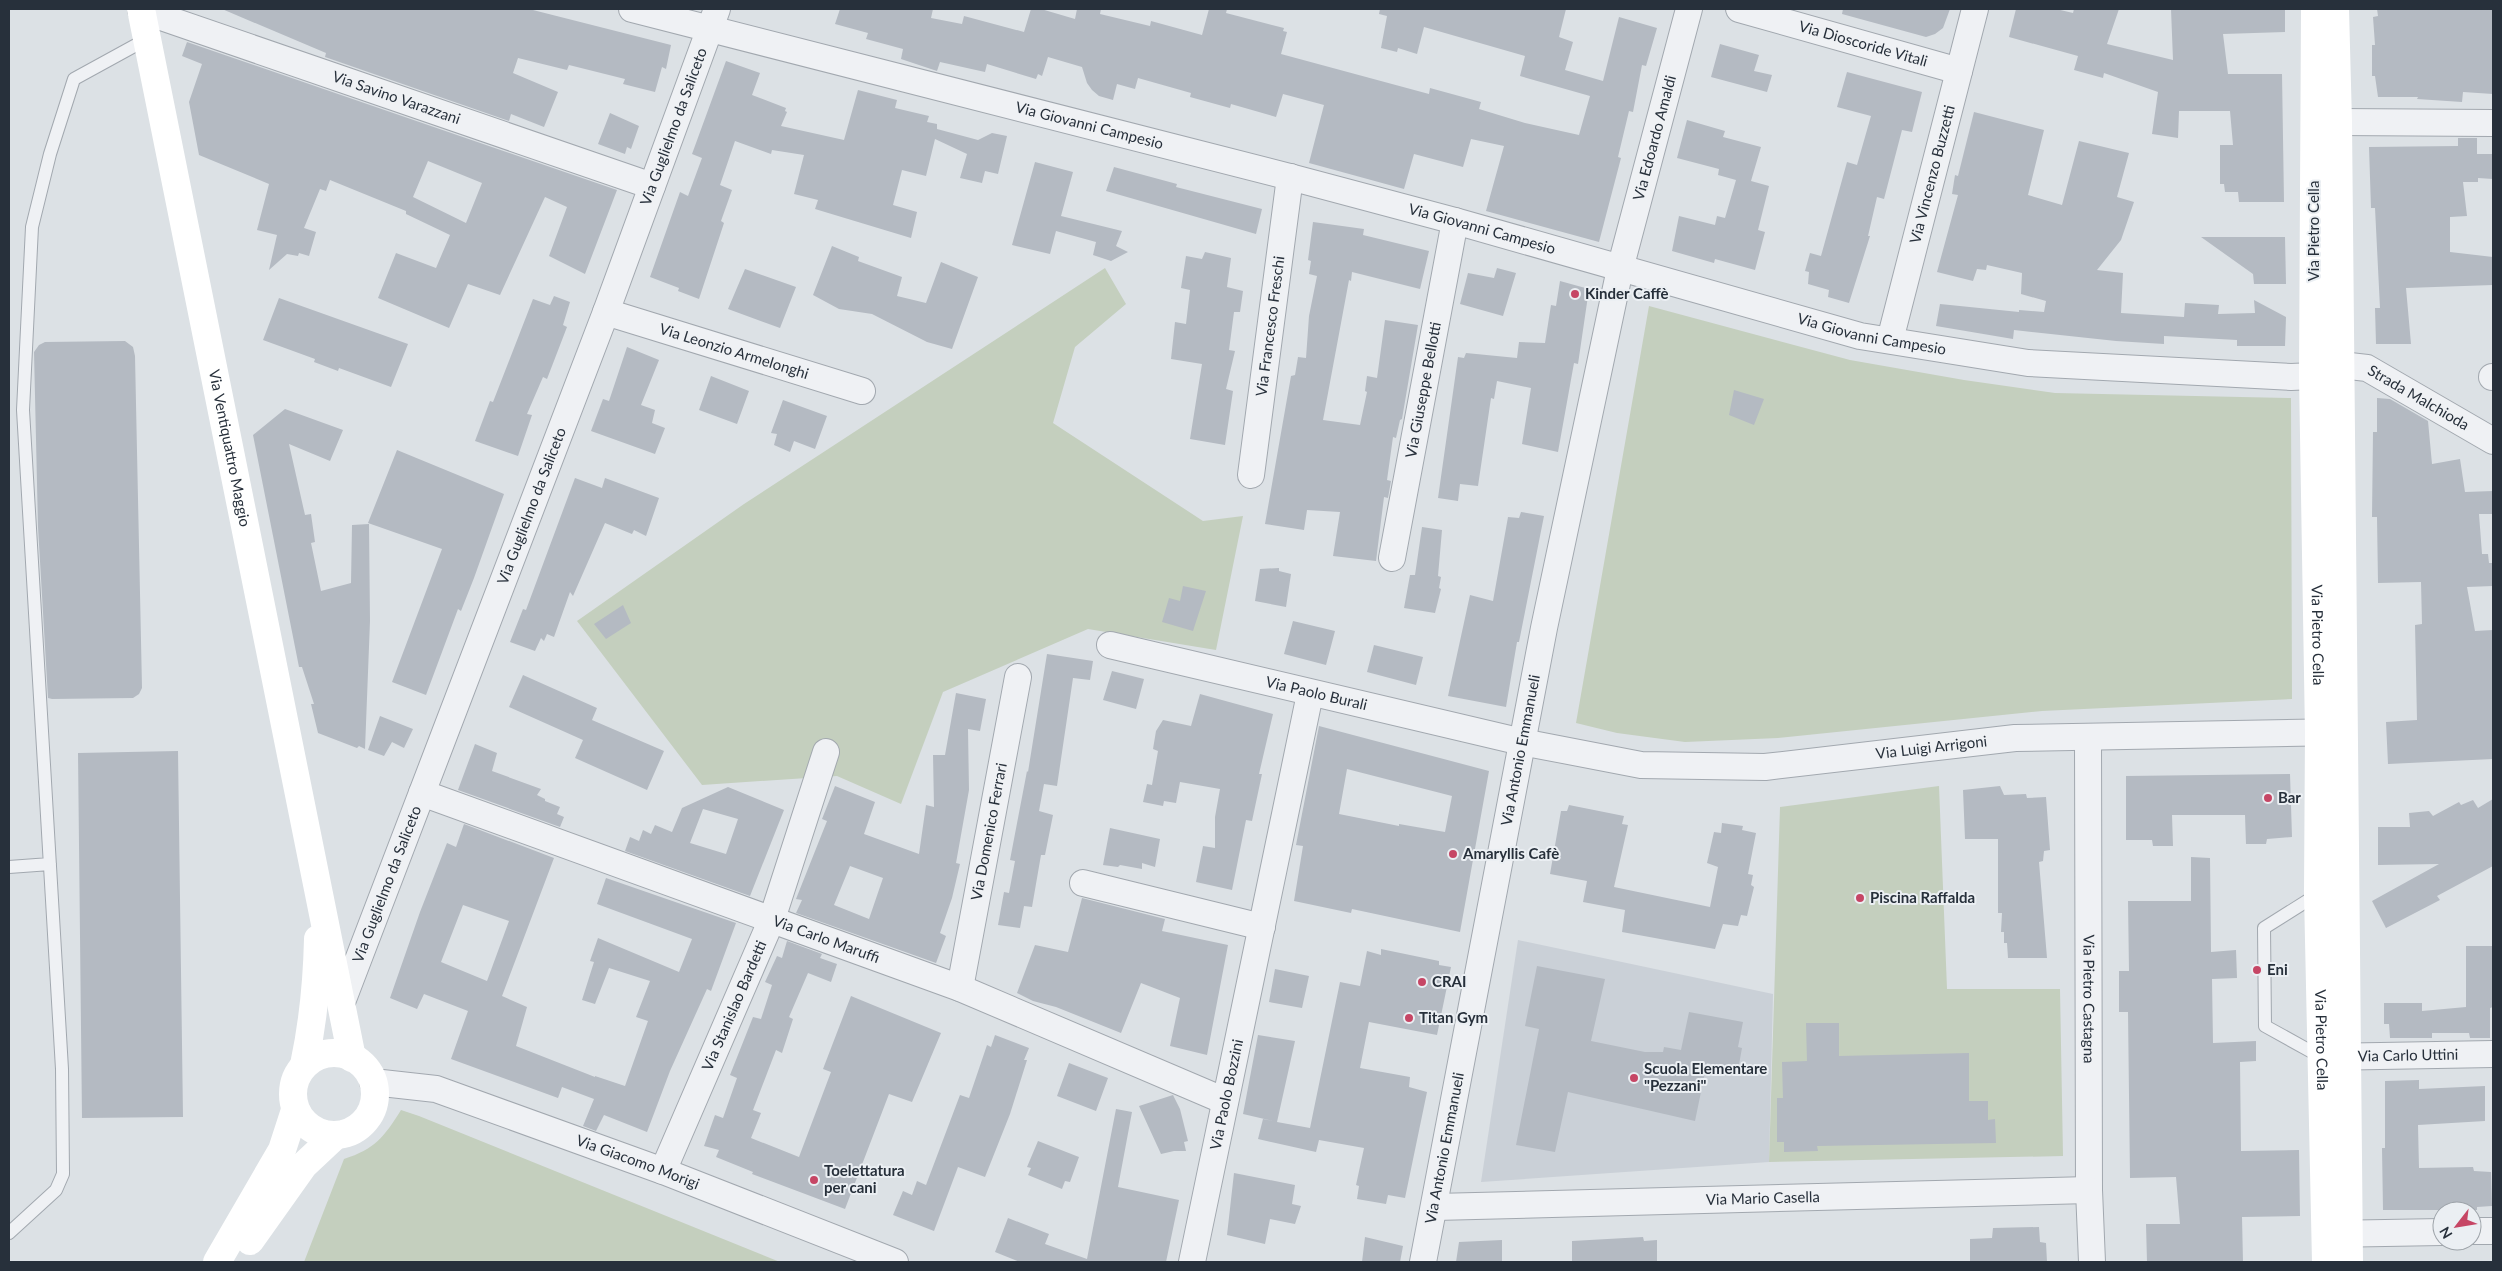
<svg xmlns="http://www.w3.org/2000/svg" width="2502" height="1271" viewBox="0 0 2502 1271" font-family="Lato,sans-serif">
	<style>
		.built { fill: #cad0d7 }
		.green { fill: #c4cfbe }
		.building { fill: #b4bac2; fill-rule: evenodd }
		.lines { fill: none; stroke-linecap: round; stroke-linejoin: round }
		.service-casing { stroke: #a2a8af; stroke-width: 14 }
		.minor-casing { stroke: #a2a8af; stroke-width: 28 }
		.service { stroke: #eff1f4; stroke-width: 12 }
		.minor { stroke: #eff1f4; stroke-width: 26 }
		.secondary { stroke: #fff; stroke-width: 28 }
		.poi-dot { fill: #c64665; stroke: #ebeff3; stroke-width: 2 }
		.labels { text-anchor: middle; stroke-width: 4; stroke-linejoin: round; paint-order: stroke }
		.street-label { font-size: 15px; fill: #27303b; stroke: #ebeff3 }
		.poi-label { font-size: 15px; font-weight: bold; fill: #27303b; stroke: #ebeff3; text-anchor: start }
	</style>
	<rect width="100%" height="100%" fill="#dce1e5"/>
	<path class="built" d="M1518,940L1773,994L1769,1162L1481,1182Z"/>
	<path class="green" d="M1105,268L1126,304L1075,347L1053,423L1203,521L1243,516L1216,650L1088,629L943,692L901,804L837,776L702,785L577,621L744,504Z
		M1649,306L1850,360L1964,380L2055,393L2291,398L2292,699L2042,711L1778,738L1685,742L1617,733L1576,723Z
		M1939,786L1947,989H2060L2063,1156L1769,1162L1780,807Z
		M401,1110L419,1116L780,1262H304L344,1159C375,1149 384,1137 401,1110Z"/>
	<path class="building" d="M222,9H529L671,45L666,69L662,67L655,92L623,84L625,79L569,65L567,70L518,58L513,73L558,92L544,127L511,114L509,121L325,57L326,53Z
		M840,9H933L931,18L962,24L964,16L1024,32L1031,9H1041L1075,19L1077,9H1101L1100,14L1150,26L1151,21L1202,35L1209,9H1227L1226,13L1284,28L1283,31L1287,32L1281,54L1429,94L1430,88L1481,102L1479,109L1525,123L1579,135L1590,96L1520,76L1525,56L1424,27L1417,54L1398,48L1397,52L1381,48L1387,16L1379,14L1380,9H1566L1559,37L1573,42L1565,70L1603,81L1619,17L1657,28L1646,66L1642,65L1633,112L1629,111L1618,157L1621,158L1599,242L1486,211L1504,146L1471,139L1463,167L1414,154L1404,189L1309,163L1324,105L1283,94L1276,117L1231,104L1230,108L1190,97L1191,93L1138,78L1135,89L1117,84L1113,100L1099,96L1092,90L1087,83L1082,67L1048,57L1042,76L1038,74L1036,79L987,64L985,72L940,62L937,71L901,59L903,49L866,39L868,33L835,24Z
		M1843,9H1950L1943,28L1935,34L1926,37L1842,14Z
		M2016,9H2056L2073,13L2074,9H2119L2107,44L2173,60L2171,9H2285V32L2223,34L2228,74H2282L2284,202H2239L2238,192H2225L2224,184H2220V145H2233L2230,111H2179L2178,138L2152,134L2158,92L2104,73L2103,78L2074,70L2078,56L2009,37Z
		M2377,9H2493V94L2463,92L2462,102L2417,99L2418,97H2378L2375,76H2372V45H2375L2373,17L2378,16Z
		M187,42L617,190L585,274L549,256L567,207L545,197L500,295L468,284L449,328L378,298L396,253L436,268L450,235L406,214V211L330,180L326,191L320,189L304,228L316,232L309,256L299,253L298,256L287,254L269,270L277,235L257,230L269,184L199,155L189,102L202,64L182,56ZM428,161L482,183L466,223L413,197Z
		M1720,44L1759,55L1754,71L1772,75L1767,92L1711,77Z
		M726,61L760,73L752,95L786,108L785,111L787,112L781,126L844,140L858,90L897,100L895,108L929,116L927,122L937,124V129L978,140L992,133L1007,136L998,174L985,171L982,183L960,178L967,154L935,139L926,176L902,170L893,205L917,212L911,238L815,209L818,200L794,194L804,155L772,150L771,154L735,141L720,185L732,190L721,221L724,223L699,299L678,291L679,288L650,277L680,192L688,196L702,158L692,154Z
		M1847,72L1922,92L1912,132L1902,130L1884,199L1877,197L1868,236H1870L1849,303L1828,297L1829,290L1808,284L1809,272L1805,271L1810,253L1821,256L1847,162L1857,165L1871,116L1837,107Z
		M1974,112L2044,130L2028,195L2062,205L2079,141L2129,153L2117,197L2134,202L2121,240L2097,270L2123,273L2121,313L2184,317L2185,303L2219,305L2218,314L2255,313L2254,300L2286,317L2285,346H2237V340L2164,336V344L2116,341L2014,330L2013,339L1936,326L1940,304L2019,312V310L2044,312L2046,301L2021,294L2022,273L1987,265L1986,270L1977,269L1973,281L1937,272L1958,195L1952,194L1955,175L1958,176Z
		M610,113L639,126L631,149L627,147L625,154L598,144Z
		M1687,120L1725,131L1723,137L1761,147L1751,181L1769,186L1758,230L1765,232L1755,270L1715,259L1714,263L1672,251L1679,216L1715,225L1717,216L1725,218L1736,180L1718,175L1719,169L1677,158Z
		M2458,138H2477V154H2493V179L2478,178V182H2463L2467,216L2450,217V252L2493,257V285L2406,288L2411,344H2376L2375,308H2380L2375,208H2371L2369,147L2458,146Z
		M1035,162L1073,172L1061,216L1122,231L1116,246L1128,252L1111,261L1093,255L1096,242L1056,231L1050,254L1012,245Z
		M1114,167L1177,184L1176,187L1262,209L1256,234L1106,191Z
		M1313,222L1364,229L1363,235L1429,251L1420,289L1352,272L1351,281L1349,280L1323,420L1360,425L1367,392L1365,391L1367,376L1377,378L1385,320L1418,325L1402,419L1400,420L1396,438L1393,437L1387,480L1391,481L1388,498L1384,497L1376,561L1333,556L1340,512L1307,510L1304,530L1265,524L1291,376L1295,375L1298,357L1306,358L1309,316L1317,276L1309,274L1311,261L1308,260Z
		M2201,237H2285L2286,284H2254L2253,274Z
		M832,246L859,257L858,261L902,277L897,296L926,303L941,262L978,277L952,349L927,342L872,314L839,309L813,295Z
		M1205,252L1231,258L1227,287L1243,291L1240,312H1234L1229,350L1235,351L1226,389L1233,391L1225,445L1190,439L1202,364L1171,359L1175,322L1186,324L1190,290L1181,288L1186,256L1202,259Z
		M1497,268L1516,273L1503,316L1460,304L1468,273L1494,278Z
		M745,269L796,287L780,328L728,309Z
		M1560,281L1589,289L1578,364L1574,363L1558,452L1522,444L1531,388L1497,381L1494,399L1491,398L1478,486L1460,484L1458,501L1438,498L1458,357L1464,358L1466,353L1517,358L1519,342L1545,343L1551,305L1556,306Z
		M554,296L570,302L563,325L567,327L547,379L543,377L527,414L532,415L518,456L475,441L490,401L493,402L533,299L550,305Z
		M279,298L408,344L391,387L339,368L338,371L314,362L315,359L263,340Z
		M125,341L133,347L135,356L142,688L139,694L133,698L52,699L48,698L38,527L34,352L39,345L45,342Z
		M627,347L659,360L641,405L655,410L652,423L665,428L655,454L591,431L603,399L609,401Z
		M711,376L749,391L737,424L699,410Z
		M1734,390L1764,399L1754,425L1729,415Z
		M2377,398L2390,399L2428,421L2432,464L2460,459L2465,492L2493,491V514H2479L2482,554H2488L2489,563H2493V586L2467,587L2475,631L2493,630V759L2388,764L2386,722L2417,720L2415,625L2422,624L2421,582L2378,583L2377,517H2372L2373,432H2377Z
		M783,400L827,416L815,449L794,441L790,452L774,445L777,434L771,433Z
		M285,409L343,430L330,461L289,444L305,515L311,514L315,542L311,543L321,591L351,583L352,525L369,524L370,621L365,749L359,746L357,748L318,733L311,704H314L302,667H299L253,435Z
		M397,450L504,494L474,578L461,611L458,609L426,695L392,682L442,549L368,523Z
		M575,478L602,488L605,478L659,498L646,536L634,530L632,534L605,523L573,596L570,592L554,637L547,634L544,641L541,638L535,651L510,642L523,609L526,610Z
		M1521,512L1544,516L1519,642H1517L1506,707L1448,696L1470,595L1493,601L1508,517L1519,518Z
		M1422,527L1442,530L1438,576L1441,577L1439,588L1441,589L1435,613L1404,608L1410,575H1415Z
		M1279,568V571L1291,574L1286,607L1255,601L1260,569Z
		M1183,586L1206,591L1193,631L1162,622L1169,598L1180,601Z
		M623,605L631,623L606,639L594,624Z
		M1293,621L1335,631L1326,665L1284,654Z
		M1374,645L1423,657L1416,685L1367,672Z
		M1047,654L1093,661L1090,680L1073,678L1057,786L1044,784L1039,811L1053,815L1045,855H1041L1032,907L1024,906L1020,928L998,925L1004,892L1009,893L1015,861L1010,860L1027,771L1028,772Z
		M1112,671L1144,679L1136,709L1103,700Z
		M523,675L597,708L592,720L664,751L647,790L575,758L583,740L509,707Z
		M956,693L986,699L980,731L968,729L969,790L956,863L960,864L952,898L940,933L946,936L936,963L796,913L802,900L796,899L827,821L822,819L835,786L875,802L864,834L919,854L926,805L934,807L933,755H945ZM850,866L883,878L869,919L834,905Z
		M1200,694L1273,714L1259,774H1262L1252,821L1246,820L1232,890L1196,882L1203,846L1215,848V817L1220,789L1180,782L1176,803L1164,801L1163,806L1143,802L1147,784L1152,785L1158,751L1153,749L1156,731L1163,720L1191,726Z
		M380,716L413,729L404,748L392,742L384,756L368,750Z
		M1319,726L1489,771L1460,932L1352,909L1351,913L1294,901L1303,846L1296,845ZM1347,769L1452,796L1445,832L1399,824V826L1339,814Z
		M475,744L497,753L492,771L541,789L537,795L545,799V801L560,807L557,814L564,817L560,827L458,790Z
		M178,751L183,1117L82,1118L78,753Z
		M2290,774L2292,837L2267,839L2266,844H2246L2245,815H2172L2173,846H2153L2152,840H2126V776Z
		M2000,786L2004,795L2026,794L2027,798L2046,797L2050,850L2044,851L2043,861L2039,862L2047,958H2008L2007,943H2004V932H2001L2002,913H1998V839H1965L1963,790Z
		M728,787L784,810L750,896L625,851L630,837L639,841L643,830L651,834L655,825L672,832L682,808ZM703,809L738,819L726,854L690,843Z
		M2493,799V866L2437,896L2440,900L2386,928L2372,901L2439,864L2378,865V827H2410L2409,813L2429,811L2433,816L2459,802L2461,805L2473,800L2478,808Z
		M1569,805L1624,816L1622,824L1628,825L1614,887L1710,907L1718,867L1707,863L1714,832L1721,833L1722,823L1743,826L1742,830L1756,833L1748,874L1753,875L1751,885L1754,887L1747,916L1741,915L1738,926L1723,924L1715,949L1622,932L1625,910L1583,902L1587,881L1550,874L1561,811H1567Z
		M464,824L554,858L502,996L527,1007L516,1046L595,1077V1076L625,1086L648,1021L636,1017L650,981L609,968L595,1004L582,1000L594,962L590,961L598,938L679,972L692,939L597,904L606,878L736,923L711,991L707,989L670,1071L647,1132L604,1115L596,1131L583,1126L594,1099L562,1087L558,1098L451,1059L468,1011L424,994L417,1009L390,998L420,912L447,843L456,847ZM463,905L509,921L487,981L441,962Z
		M1110,828L1160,839L1155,867L1142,863V869L1120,865L1118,867L1103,865Z
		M2191,857L2210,858L2211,952L2236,950L2237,978L2212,979L2213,1043L2256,1041V1061L2240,1062L2241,1151L2299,1150L2300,1216L2242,1217L2243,1262H2147L2146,1224H2180L2176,1177L2130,1178L2128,1012H2119V971H2129L2128,901H2191Z
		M1082,898L1165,919L1162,931L1228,945L1207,1055L1170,1046L1180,998L1141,983L1121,1033L1056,1007L1033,1001L1017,993L1035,945L1068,952Z
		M787,941L822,954L820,958L837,964L831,982L808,973L789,1017L793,1019L782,1053L776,1050L753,1110L761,1113L751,1138L799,1157L831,1072L823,1069L851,996L941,1033L912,1102L889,1094L845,1209L752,1174L753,1172L716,1157L719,1150L704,1146L715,1115L723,1118L737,1078L730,1075L753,1017L761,1019L772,985L765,982L777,956L782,958Z
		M2466,946H2493V1007L2490,1008V1038H2470L2469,1033H2432V1038H2390L2389,1024H2384V1003H2422V1011L2466,1007Z
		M1381,949L1439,961V965L1451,967L1437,1035L1369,1022L1360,1068L1410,1077L1409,1087L1427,1092L1405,1198L1388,1195L1386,1204L1357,1199L1359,1186L1356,1185L1364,1148L1319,1140L1316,1152L1258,1139L1263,1119L1273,1121L1243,1114L1258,1035L1295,1041L1277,1122L1310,1128L1340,982L1360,986L1367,951L1381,955Z
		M1537,966L1605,979L1591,1041L1645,1052H1663L1664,1047L1681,1050L1689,1012L1743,1022L1738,1047L1742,1048L1738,1070L1707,1063L1695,1121L1568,1092L1555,1152L1516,1145L1539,1029L1525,1026Z
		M1275,969L1309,976L1302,1008L1269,1002Z
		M1806,1023H1839V1056L1969,1053V1101H1988V1120L1995,1119L1996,1143L1817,1146L1818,1151L1784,1152V1142H1777V1098H1783L1782,1062L1807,1061Z
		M995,1035L1029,1048L1024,1060H1027L1010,1114L985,1177L958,1167L934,1231L893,1215L903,1191L912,1195L917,1181L926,1185L960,1095L969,1098L987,1045L991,1047Z
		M1069,1063L1108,1078L1096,1111L1057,1096Z
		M2419,1080V1089L2485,1086V1121L2418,1125L2419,1168L2473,1167L2474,1171L2491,1172L2492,1206L2477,1207V1210H2383L2382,1148H2385V1081Z
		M1173,1095L1180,1109L1188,1141L1184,1142L1186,1151H1174L1161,1154L1139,1106Z
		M1116,1109L1132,1112L1118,1187L1179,1200L1166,1262H1020L995,1252L1008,1218L1049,1234L1045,1244L1087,1259Z
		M1038,1141L1079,1157L1070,1182L1065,1181L1062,1189L1028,1175L1031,1168L1027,1167Z
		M1234,1173L1295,1185L1292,1204L1301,1206L1295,1224L1270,1219L1265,1244L1227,1235Z
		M2039,1227L2040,1242L2046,1243L2047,1262H1970V1239L1992,1238L1993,1228Z
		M1365,1237L1403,1246L1400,1262H1362Z
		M1643,1237L1644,1241L1657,1240V1262H1572V1241Z
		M1502,1240V1262H1456L1459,1242Z"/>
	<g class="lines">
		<g class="service-casing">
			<path id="service" d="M9,867L50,864
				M2318,894L2264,928L2265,1026L2321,1057
				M9,1233L56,1190L63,1174L62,1069L23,410L32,227L50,154L74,79L147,39"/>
		</g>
		<g class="minor-casing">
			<g id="minor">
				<path id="s1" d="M632,9L1290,177L1455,221L1860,336L2028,363L2291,377L2313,376L2341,365L2367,368L2493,441"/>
				<path id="s2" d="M1739,9L1959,71"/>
				<path id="s3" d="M141,10L652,186"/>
				<path d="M2338,122L2493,123"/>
				<path id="s4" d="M606,312L862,391"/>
				<path id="s5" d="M1890,340L1975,9"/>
				<path d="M2492,377H2493"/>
				<path id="s6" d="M1251,475L1290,177"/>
				<path id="s7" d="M1392,558L1455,221"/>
				<path id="s8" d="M1110,645L1522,742L1641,765L1765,767L2015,738L2342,732"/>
				<path id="s9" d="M2088,737L2089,1190L2092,1262"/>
				<path id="s10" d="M422,793L960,988L1225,1101"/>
				<path d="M1083,883L1262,927"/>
				<path id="s11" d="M960,988L1018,677"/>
				<path id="s12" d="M342,1002L606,312L717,9"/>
				<path id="s13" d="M2324,1057L2493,1054"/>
				<path id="s14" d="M373,1082L436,1089L663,1171L895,1262"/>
				<path id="s15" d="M663,1171L772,919L826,752"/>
				<path id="s16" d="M1435,1207L2089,1190"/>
				<path d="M2472,1231H2493"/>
				<path d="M2328,1234L2442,1232"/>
				<path id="s17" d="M1192,1262L1310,694"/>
				<path id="s18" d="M1423,1262L1544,628L1620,269L1689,9"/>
			</g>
		</g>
		<use href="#service" class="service"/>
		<use href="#minor" class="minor"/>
		<g class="secondary">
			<path id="s19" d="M141,9L352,1058"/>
			<path id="s20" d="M2315,9L2313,376L2319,733L2318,894L2326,1262"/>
			<path d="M2335,9L2338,122L2349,1262"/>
			<circle cx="334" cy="1094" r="41"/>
			<path d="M304,1065C313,1023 317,982 318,939"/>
			<path d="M250,1241L304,1165L336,1135"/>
			<path d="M217,1262L282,1150L295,1110"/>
		</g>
	</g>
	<g class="poi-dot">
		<circle cx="1575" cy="294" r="5"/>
		<circle cx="2268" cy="798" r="5"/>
		<circle cx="1453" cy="854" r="5"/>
		<circle cx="1860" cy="898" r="5"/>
		<circle cx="2257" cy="970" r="5"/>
		<circle cx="1422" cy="982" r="5"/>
		<circle cx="1409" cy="1018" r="5"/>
		<circle cx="1634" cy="1078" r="5"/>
		<circle cx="814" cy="1180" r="5"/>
	</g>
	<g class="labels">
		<g class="street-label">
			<text dy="5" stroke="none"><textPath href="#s2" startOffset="129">Via Dioscoride Vitali</textPath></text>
			<text dy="5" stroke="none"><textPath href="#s3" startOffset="270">Via Savino Varazzani</textPath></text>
			<text dy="5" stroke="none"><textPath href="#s1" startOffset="472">Via Giovanni Campesio</textPath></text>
			<text dy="5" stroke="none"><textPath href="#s12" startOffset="936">Via Guglielmo da Saliceto</textPath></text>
			<text dy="5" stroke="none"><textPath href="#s18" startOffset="1148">Via Edoardo Amaldi</textPath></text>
			<text dy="5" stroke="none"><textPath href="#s5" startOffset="171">Via Vincenzo Buzzetti</textPath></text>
			<text dy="5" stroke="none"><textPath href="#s1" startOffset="878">Via Giovanni Campesio</textPath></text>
			<text transform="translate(2314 231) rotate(-90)" y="5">Via Pietro Cella</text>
			<text dy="5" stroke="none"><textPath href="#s6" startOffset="150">Via Francesco Freschi</textPath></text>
			<text dy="5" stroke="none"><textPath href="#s1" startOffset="1282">Via Giovanni Campesio</textPath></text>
			<text dy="5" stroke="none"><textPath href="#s4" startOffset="134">Via Leonzio Armelonghi</textPath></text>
			<text dy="5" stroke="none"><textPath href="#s7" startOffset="171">Via Giuseppe Bellotti</textPath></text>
			<text dy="5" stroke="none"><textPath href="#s1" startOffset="1842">Strada Malchioda</textPath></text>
			<text dy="5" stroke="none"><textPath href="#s19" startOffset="448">Via Ventiquattro Maggio</textPath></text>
			<text dy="5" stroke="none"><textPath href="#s12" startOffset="531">Via Guglielmo da Saliceto</textPath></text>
			<text dy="5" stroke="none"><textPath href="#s20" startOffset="626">Via Pietro Cella</textPath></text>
			<text dy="5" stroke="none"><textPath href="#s8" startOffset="212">Via Paolo Burali</textPath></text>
			<text dy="5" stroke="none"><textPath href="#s8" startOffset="836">Via Luigi Arrigoni</textPath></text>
			<text dy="5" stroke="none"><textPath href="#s18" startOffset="521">Via Antonio Emmanueli</textPath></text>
			<text dy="5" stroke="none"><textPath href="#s11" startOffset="159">Via Domenico Ferrari</textPath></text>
			<text dy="5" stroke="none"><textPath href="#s12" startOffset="126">Via Guglielmo da Saliceto</textPath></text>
			<text dy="5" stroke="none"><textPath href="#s10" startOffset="430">Via Carlo Maruffi</textPath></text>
			<text dy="5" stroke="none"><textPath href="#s9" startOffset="262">Via Pietro Castagna</textPath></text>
			<text dy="5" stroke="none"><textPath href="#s15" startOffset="180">Via Stanislao Bardetti</textPath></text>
			<text dy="5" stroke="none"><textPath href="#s20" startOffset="1031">Via Pietro Cella</textPath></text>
			<text dy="5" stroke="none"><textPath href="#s13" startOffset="84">Via Carlo Uttini</textPath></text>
			<text dy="5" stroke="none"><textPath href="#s17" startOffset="171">Via Paolo Bozzini</textPath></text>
			<text dy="5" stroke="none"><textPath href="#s18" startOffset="116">Via Antonio Emmanueli</textPath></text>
			<text dy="5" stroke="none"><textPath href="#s14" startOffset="278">Via Giacomo Morigi</textPath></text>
			<text dy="5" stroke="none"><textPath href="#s16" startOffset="328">Via Mario Casella</textPath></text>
		</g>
		<g class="poi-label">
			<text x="1585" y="299">Kinder Caffè</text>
			<text x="2278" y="803">Bar</text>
			<text x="1463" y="859">Amaryllis Cafè</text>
			<text x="1870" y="903">Piscina Raffalda</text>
			<text x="2267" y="975">Eni</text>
			<text x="1432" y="987">CRAI</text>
			<text x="1419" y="1023">Titan Gym</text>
			<text x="1644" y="1074">Scuola Elementare<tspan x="1644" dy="17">"Pezzani"</tspan></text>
			<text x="824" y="1176">Toelettatura<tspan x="824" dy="17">per cani</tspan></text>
		</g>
	</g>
	<rect width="2502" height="1271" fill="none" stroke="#27303b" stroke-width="20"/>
	<g transform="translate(2457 1226) rotate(239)"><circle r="24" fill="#ebeff3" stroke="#9da3a9"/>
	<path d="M0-4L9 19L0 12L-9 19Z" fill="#c64665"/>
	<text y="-8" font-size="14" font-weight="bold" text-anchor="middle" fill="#27303b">N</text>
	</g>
</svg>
